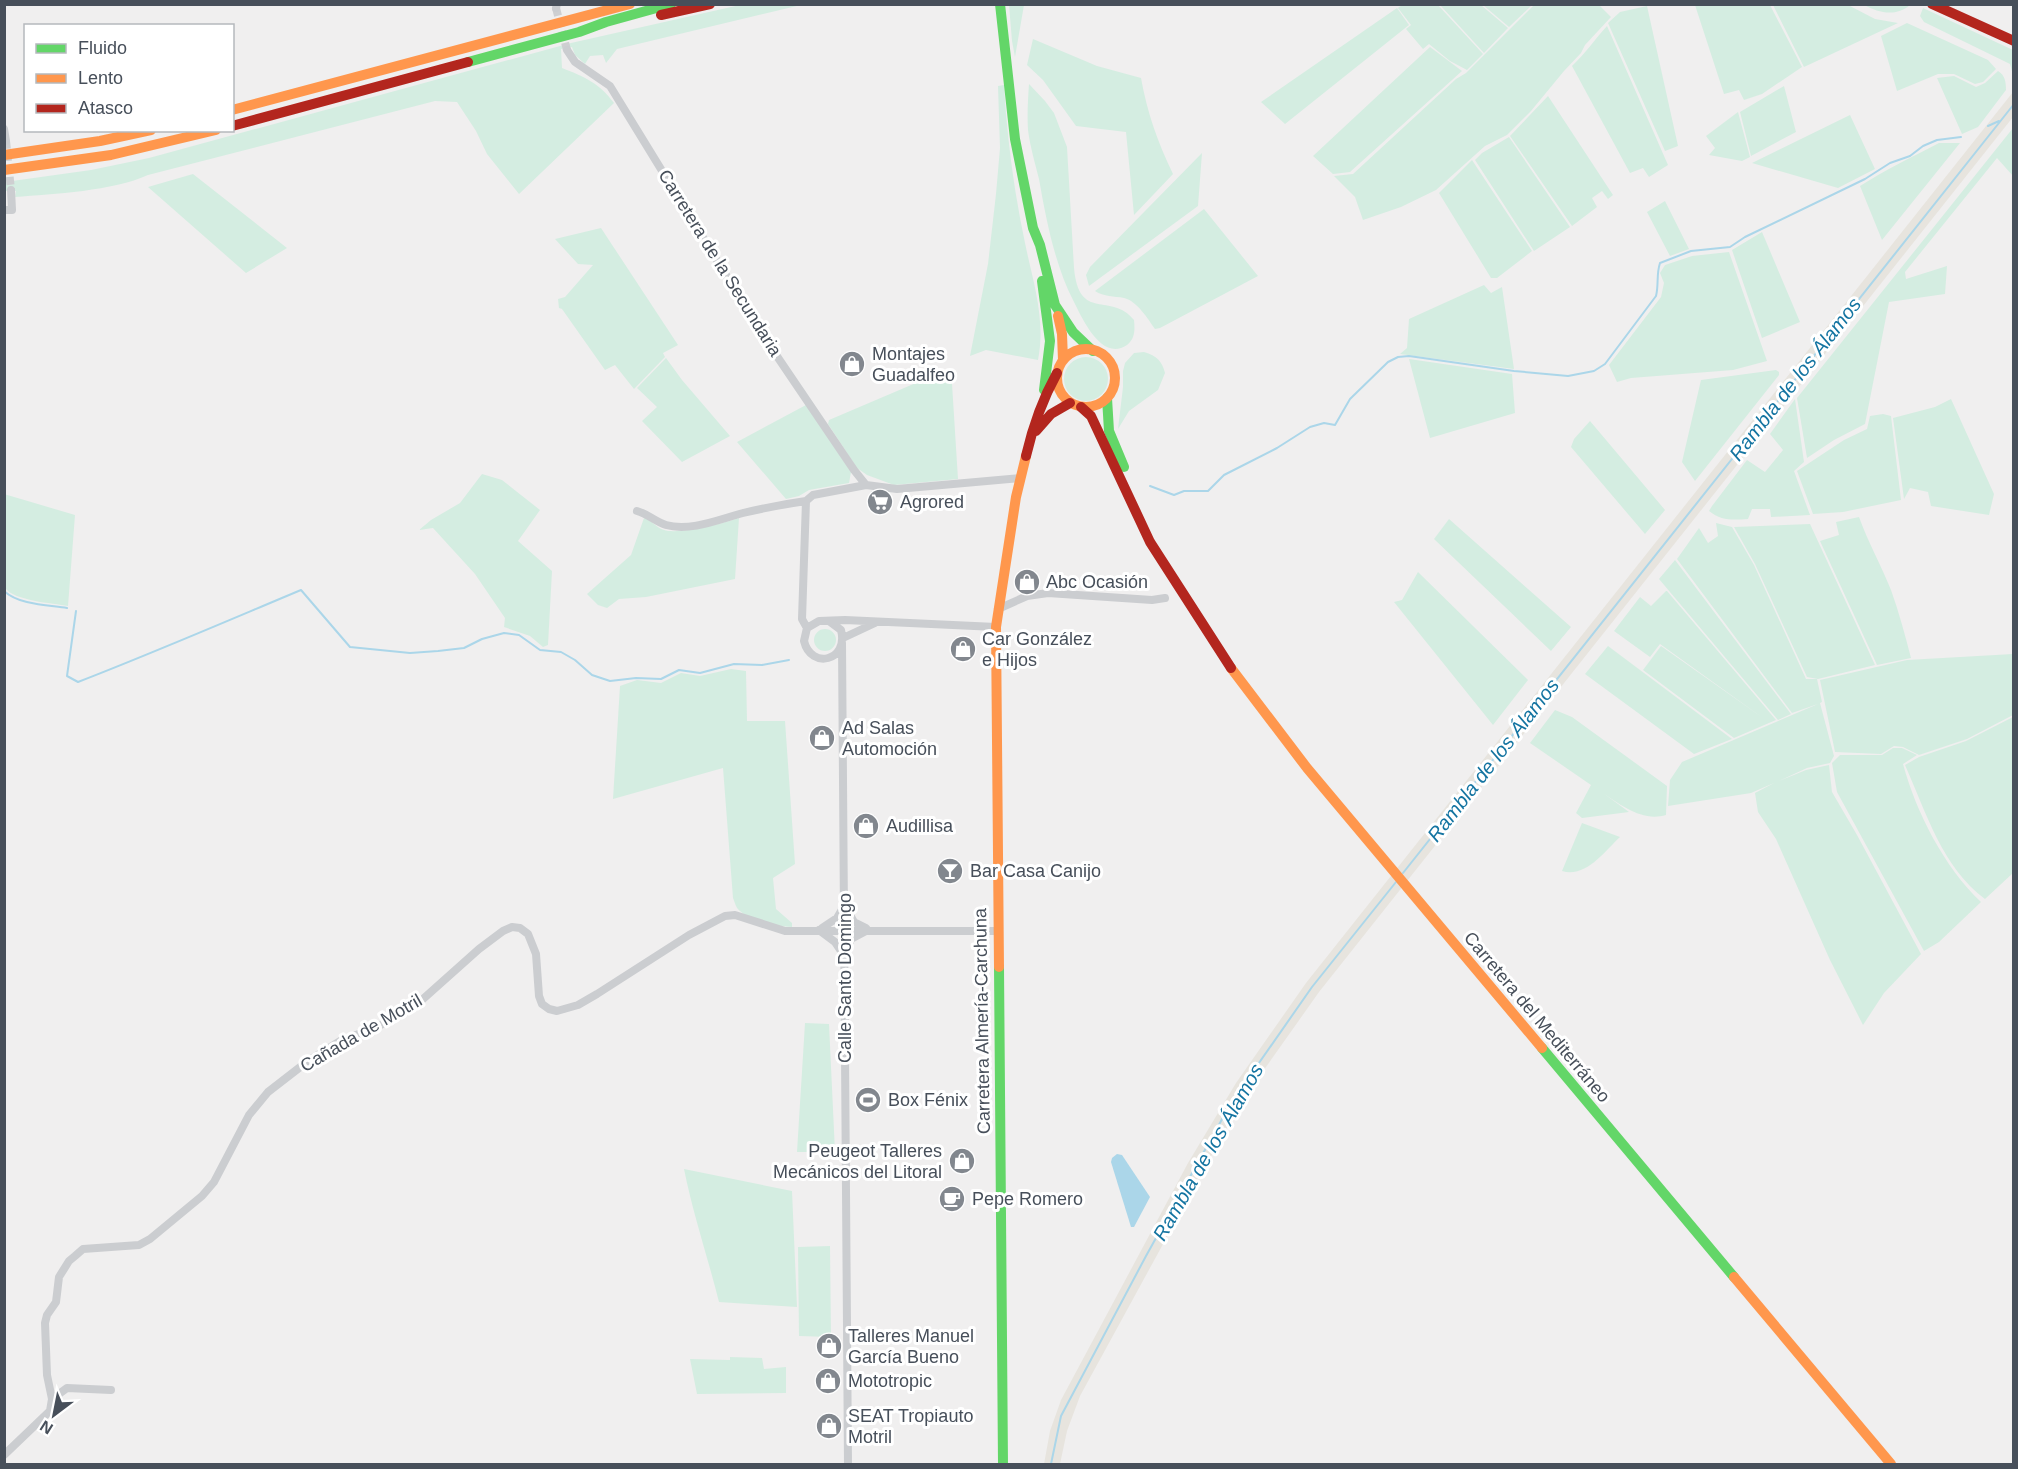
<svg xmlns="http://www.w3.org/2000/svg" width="2018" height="1469" viewBox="0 0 2018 1469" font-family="Arial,sans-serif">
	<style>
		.green { fill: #d4ede1 }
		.sand { fill: #e7e4de }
		.water { fill: #abd6e9 }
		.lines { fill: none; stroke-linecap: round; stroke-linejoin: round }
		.stream { stroke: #abd6e9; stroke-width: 2 }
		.street-tunnel { stroke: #cecfd1; stroke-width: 8; stroke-dasharray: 8 4; stroke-linecap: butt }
		.street { stroke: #cbcdd0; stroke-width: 8 }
		.fast { stroke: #63d668; stroke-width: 10 }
		.slow { stroke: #ff974d; stroke-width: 10 }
		.jam { stroke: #b3261e; stroke-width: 10 }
		.labels { text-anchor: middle; stroke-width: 6; stroke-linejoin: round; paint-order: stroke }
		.street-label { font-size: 18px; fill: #474f5a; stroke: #fff }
		.poi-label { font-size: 18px; fill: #474f5a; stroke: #fff; text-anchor: start }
		.water-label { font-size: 20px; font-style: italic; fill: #1474a1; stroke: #fff }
	</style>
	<rect width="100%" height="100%" fill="#f0efef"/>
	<path class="green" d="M1535,4L1599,5L1611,17L1585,45L1581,53L1564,71L1531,111L1507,135L1485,146L1436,190L1401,207L1363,220L1355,197L1334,176L1353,174L1456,79L1466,73Z
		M740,5H801L617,49L606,63L603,55L590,56L585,64L575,55L572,47L561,49L562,68C585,77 599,83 614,103L519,194L487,154L476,131L457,102L435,101L148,175C113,191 54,194 15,197L16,191H5V182L91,170L149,158L571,43Z
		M1009,5H1024L1015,57L1012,41Z
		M1402,5H1438L1483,54L1467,70L1450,61L1429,44L1423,49L1406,29L1411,25L1398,8Z
		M1440,5H1481L1508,28L1484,53Z
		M1483,5H1532L1509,27Z
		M1695,5H1770L1802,67L1762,94L1744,100L1739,90L1724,94Z
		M1773,5H1848L1875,19L1898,23L1804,67Z
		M1864,5L1909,4L1910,5C1896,17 1879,13 1864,5Z
		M1647,6L1678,146L1665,151L1608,23L1620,12Z
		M1397,8L1409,25L1285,124L1261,102Z
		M1923,8L2013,50V75L2010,64L1924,22L1920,16Z
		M1907,23L1988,60L1996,69L1983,82L1975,84L1954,74H1938L1897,91L1881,36Z
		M1607,26L1668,165L1649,177L1643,168L1630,173L1572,66C1585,54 1595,39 1607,26Z
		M1033,39L1097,66L1141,78C1147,112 1158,143 1173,174L1134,215L1126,132L1076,126L1043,80L1027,65Z
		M1430,47L1462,71L1350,172L1333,174L1313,156Z
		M1998,71C2005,75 2006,82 2006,90L1978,127L1962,134L1937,78L1954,76L1976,87L1985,83Z
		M1029,84L1045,101L1054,113L1067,147L1074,268C1079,323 1111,291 1134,320C1135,330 1135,339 1127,345C1102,362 1083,320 1074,302C1055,266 1046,219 1039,179C1035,163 1030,146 1028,130C1027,115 1028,99 1029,84Z
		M1004,85C1007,137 1014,191 1025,243C1033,282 1046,319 1038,360L986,350L970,356L988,264L996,194L1000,148L998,86Z
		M1784,86L1796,132L1751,156L1740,112Z
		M1548,96L1613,195L1608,199L1602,191L1592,198L1597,207L1572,226L1510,136Z
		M1738,112L1750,157L1742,161L1709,155L1715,148L1706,136Z
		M1850,115L1875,169L1838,188L1752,163Z
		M2013,128V176L1997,158L1905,272L1906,279L1947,266L1945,294L1889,302L1865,424L1834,440L1807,458L1797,398Z
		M1509,137L1570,227L1534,251L1475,160L1482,153Z
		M1939,143H1960L1882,240L1860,186C1885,170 1912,157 1939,143Z
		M1202,153L1198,206L1089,286L1086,275L1090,267Z
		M1472,160L1532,251L1497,278H1491L1439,193Z
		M193,174L287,248L246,273L148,187Z
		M1665,201L1689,249L1670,256L1647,212Z
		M1204,209L1258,276L1160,328L1155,329C1148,319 1137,301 1124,298C1114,296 1104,297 1095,291Z
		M601,228L678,345L663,353L665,357L634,389L615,365L605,370L562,309L559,308L558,299L565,297L593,265L578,264L555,239Z
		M1762,232L1800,322L1762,338L1732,250Z
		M1729,252L1767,361L1733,370L1631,378L1617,382L1609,365L1661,297L1664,283L1660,273L1665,265L1692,256Z
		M1484,285L1491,293L1502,287L1514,369L1400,354L1407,348L1409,319Z
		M1144,352C1157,356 1162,361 1165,373L1158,390L1129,411L1118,429L1123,387V371L1125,363L1134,353Z
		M1064 379a22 22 0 1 1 44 0a22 22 0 1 1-44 0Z
		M666,358L682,380L730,436L682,462L642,421L657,407L637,388Z
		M1409,359L1512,374L1515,413L1430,438Z
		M951,368L958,479L894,485L867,475L857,468L828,424L829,420Z
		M1776,370L1779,372V375L1695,481L1682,462L1701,380Z
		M1795,399L1804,462L1794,471L1810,515L1771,517L1770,509H1752L1748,519C1733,520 1721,521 1709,511L1712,506L1747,460L1765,472L1783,450L1770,434Z
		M1951,399L1994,494L1989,515L1931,506L1928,492L1910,488L1904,499L1893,418L1935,407Z
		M806,405L851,472L849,483L809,490L799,496L786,499L737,442Z
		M1883,414L1891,416L1901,500L1843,512L1813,514L1797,471L1844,440L1867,429L1870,416Z
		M1590,421L1665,510L1645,534L1571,447L1574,439Z
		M482,474L502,480L540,510L518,541L552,571L548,645L543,647L530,636L504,627L505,618L475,574L433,528L419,530L431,520L460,503Z
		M4,494L75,515L68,606C52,603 15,601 5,588Z
		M1859,517C1868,542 1881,565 1891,590C1899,612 1905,635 1911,658L1877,665L1820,541L1839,535L1836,522Z
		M644,518C652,520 656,528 664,530C678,535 725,523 739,518L735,579L646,597L619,599L607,608L598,605L587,594L631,555Z
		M1449,519L1571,627L1551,651L1434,539Z
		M1716,523L1732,527L1754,565L1806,679H1817L1822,702L1820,703L1834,756L1830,763L1807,768L1779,781L1806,770L1829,765L1832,792L1857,835L1921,954L1884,993L1863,1025L1830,960L1776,839L1758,812L1755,793L1774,783L1751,793L1668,806L1670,780L1682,762L1818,704L1792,713L1677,559L1699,528L1708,543L1718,536Z
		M1810,524L1875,665L1818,679L1807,677L1755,564L1734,527Z
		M1675,560L1791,714L1778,720L1659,579Z
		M1418,572L1528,680L1493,725L1394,602L1402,600Z
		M1666,591H1667L1776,720L1734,738L1643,670L1661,646L1763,718L1660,644L1650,657L1614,631L1640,597L1651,606Z
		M814 640a11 11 0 1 1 22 0a11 11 0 1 1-22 0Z
		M1608,646L1732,739L1694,754L1585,674Z
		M2013,654V715L1967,739L1919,755L1903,747L1894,746L1881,754L1835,752L1820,680L1907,660Z
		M731,669L746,671L747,721H785L795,864L773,878L776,909L792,923V927C777,926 752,922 740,911C736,908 735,903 733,898L723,768L613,799L620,686L637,680L661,683L681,673L700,676Z
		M1555,710L1572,717L1667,786L1666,815C1642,822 1621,805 1603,793L1629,812L1582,818L1576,813L1591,785L1530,743Z
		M2013,717V873L1985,899C1942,867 1926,812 1905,765L1919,757L1966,741Z
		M1893,748H1902L1917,755L1903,764C1916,812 1944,867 1981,902L1939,942L1924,951L1837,792L1832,763L1840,755H1882Z
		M1582,823L1620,837C1604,852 1586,878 1562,871Z
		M805,1023L829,1024L835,1152H797Z
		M684,1169L792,1191L797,1307L719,1302C708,1258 693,1214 684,1169Z
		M830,1246L831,1337L799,1336L798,1247Z
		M730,1357L762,1358L764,1369L786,1367V1393L697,1394L690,1359L730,1360Z"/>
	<path class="sand" d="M2013,92V117L1319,992L1254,1084L1221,1138L1080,1396L1067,1431L1060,1464H1044L1050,1431L1061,1400L1188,1163L1236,1083L1306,983Z"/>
	<path class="water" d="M1117,1154L1122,1155L1150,1197L1134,1227H1131L1111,1162L1112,1158Z"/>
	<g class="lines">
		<path class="stream" d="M1988,126L1999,121
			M1150,486L1174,495L1184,491H1208L1224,475L1277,448L1310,427L1324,423L1335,425L1350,399L1388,362L1398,357L1409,356L1514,371L1568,376L1594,371L1605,364L1656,296C1659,284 1656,275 1660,263L1691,251L1730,247L1745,237L1865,179L1890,163L1910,156L1923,146L1937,140L1961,137
			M4,591C19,605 48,605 67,608
			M76,611L67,676L78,682C153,653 227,621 301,590L350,647L410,653L438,651L464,648L482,639L504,633L519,635L540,650L561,652L575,660L592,675L610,681L636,678L661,679L679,670L700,673L734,664L762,665L789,660
			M1403,873L2014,104
			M1051,1464L1061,1416L1146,1256L1231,1103L1312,987L1396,882"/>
		<path class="street-tunnel" d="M556,8L567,50
			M6,141L11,190"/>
		<path class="street" d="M556,8L557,4
			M567,50L575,62L610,86L764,337L854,470L866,485
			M4,129L6,141
			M4,210H12L11,190
			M806,501L813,495L866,485L897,489L1021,478
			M806,501L802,619L807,628
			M637,511C648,514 656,522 666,525C690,532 720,519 743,513C764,508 785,504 806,501
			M998,609L1027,596L1048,593L1152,600L1165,598
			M829,621L841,630C849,661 811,670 804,641L807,628L819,621L845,620L996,627
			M843,638L875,623
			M842,643L848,1464
			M846,908L854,922L866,928
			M822,928L837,918L844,906
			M819,930L835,942L845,957
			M847,950L851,939L866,931
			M52,1399L67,1388L111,1390
			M4,1455L50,1411L52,1399L47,1375L45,1323L47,1315L56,1302L59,1277L69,1261L75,1256L83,1249L139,1245L150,1239L202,1196L214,1182L249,1115L268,1092L308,1061L342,1040L375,1028L405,1012L423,999L479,949L503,931L512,927L520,928L528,934L536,954L539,996L542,1004L549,1009L557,1011L578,1005L597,994L689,935L725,916L735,915L785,931H997"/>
		<path class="fast" d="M1000,4L1015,139L1033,228L1040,245L1055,305L1073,332L1093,351
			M468,62L579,32L606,22L671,4
			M1042,281L1050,341L1044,390
			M1107,398L1109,431L1124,467
			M999,967L1003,1464
			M1542,1048L1734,1277"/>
		<path class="slow" d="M232,110L630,4
			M4,155L100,141L151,130
			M4,170L111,155L216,130
			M1058,316L1062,334L1063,360
			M1057 378a29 29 0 1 1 58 0a29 29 0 1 1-58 0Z
			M1231,668L1307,768L1542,1048
			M999,967L996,627L1016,497L1026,456
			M1734,1277L1891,1464"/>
		<path class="jam" d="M1932,4L2014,41
			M661,15L710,4
			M232,126L468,62
			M1081,407L1091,416L1150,542L1231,668
			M1036,431L1051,414L1070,403
			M1026,456C1033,426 1042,400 1057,373"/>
	</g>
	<defs>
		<g id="shop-disc" transform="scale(1.35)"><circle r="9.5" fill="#82878e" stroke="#fff"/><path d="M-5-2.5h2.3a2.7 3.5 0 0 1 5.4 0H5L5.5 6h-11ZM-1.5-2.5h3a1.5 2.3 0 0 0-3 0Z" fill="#fff"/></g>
		<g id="supermarket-disc" transform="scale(1.35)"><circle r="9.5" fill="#82878e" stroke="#fff"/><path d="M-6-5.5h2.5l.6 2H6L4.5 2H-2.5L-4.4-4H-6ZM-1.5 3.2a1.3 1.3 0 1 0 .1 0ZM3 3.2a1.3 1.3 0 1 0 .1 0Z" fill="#fff"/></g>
		<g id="bar-disc" transform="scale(1.35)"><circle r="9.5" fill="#82878e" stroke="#fff"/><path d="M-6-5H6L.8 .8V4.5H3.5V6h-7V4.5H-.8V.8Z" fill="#fff"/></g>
		<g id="stadium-disc" transform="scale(1.35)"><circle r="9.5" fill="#82878e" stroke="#fff"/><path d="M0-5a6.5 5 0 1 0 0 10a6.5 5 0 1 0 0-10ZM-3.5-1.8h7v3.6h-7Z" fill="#fff"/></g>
		<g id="cafe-disc" transform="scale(1.35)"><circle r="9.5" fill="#82878e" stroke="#fff"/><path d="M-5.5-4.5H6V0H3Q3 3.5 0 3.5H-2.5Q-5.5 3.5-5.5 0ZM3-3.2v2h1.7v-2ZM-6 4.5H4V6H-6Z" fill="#fff"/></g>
	</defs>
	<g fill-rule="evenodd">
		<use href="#shop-disc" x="852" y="364"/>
		<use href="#supermarket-disc" x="880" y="502"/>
		<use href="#shop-disc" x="1027" y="582"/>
		<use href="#shop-disc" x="963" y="649"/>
		<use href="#shop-disc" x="822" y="738"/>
		<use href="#shop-disc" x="866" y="826"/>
		<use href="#bar-disc" x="950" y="871"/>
		<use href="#stadium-disc" x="868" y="1100"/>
		<use href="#shop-disc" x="962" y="1161"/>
		<use href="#cafe-disc" x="952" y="1199"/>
		<use href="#shop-disc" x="829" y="1346"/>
		<use href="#shop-disc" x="828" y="1381"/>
		<use href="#shop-disc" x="829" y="1426"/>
	</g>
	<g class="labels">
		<g class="street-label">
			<text transform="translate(720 263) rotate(58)" y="6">Carretera de la Secundaria</text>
			<text transform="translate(845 978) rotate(-90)" y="6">Calle Santo Domingo</text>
			<text transform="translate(1537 1017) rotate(50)" y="6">Carretera del Mediterráneo</text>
			<text transform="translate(982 1021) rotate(-91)" y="6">Carretera Almería-Carchuna</text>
			<text transform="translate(361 1033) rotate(-30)" y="6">Cañada de Motril</text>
		</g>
		<g class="poi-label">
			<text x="872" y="360">Montajes<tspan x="872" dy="21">Guadalfeo</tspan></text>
			<text x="900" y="508">Agrored</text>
			<text x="1046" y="588">Abc Ocasión</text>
			<text x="982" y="645">Car González<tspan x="982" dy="21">e Hijos</tspan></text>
			<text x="842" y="734">Ad Salas<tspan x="842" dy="21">Automoción</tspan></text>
			<text x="886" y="832">Audillisa</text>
			<text x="970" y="877">Bar Casa Canijo</text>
			<text x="888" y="1106">Box Fénix</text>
			<text x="942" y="1157" text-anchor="end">Peugeot Talleres<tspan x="942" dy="21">Mecánicos del Litoral</tspan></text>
			<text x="972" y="1205">Pepe Romero</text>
			<text x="848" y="1342">Talleres Manuel<tspan x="848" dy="21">García Bueno</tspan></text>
			<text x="848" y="1387">Mototropic</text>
			<text x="848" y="1422">SEAT Tropiauto<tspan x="848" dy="21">Motril</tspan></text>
		</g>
		<g class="water-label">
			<text transform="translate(1795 379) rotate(-52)" y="7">Rambla de los Álamos</text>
			<text transform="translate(1493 760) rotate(-52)" y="7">Rambla de los Álamos</text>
			<text transform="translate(1208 1152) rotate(-60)" y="7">Rambla de los Álamos</text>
		</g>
	</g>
	<rect width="2018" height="1469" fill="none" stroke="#474f5a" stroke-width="12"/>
	<rect x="24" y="24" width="210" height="108" fill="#ffffff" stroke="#b5b9bd" stroke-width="1.5"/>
	<rect x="36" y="44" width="30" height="9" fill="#63d668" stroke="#b5b9bd" stroke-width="1.5"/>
	<text x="78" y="54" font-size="18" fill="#474f5a">Fluido</text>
	<rect x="36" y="74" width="30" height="9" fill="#ff974d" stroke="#b5b9bd" stroke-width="1.5"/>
	<text x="78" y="84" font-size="18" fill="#474f5a">Lento</text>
	<rect x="36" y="104" width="30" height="9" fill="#b3261e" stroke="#b5b9bd" stroke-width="1.5"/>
	<text x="78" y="114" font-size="18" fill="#474f5a">Atasco</text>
	<g transform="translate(54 1415) rotate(212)" stroke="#ffffff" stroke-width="4.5" paint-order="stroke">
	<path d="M0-4.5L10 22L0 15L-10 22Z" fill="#474f5a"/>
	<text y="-9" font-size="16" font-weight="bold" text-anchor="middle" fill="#474f5a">N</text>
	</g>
</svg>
